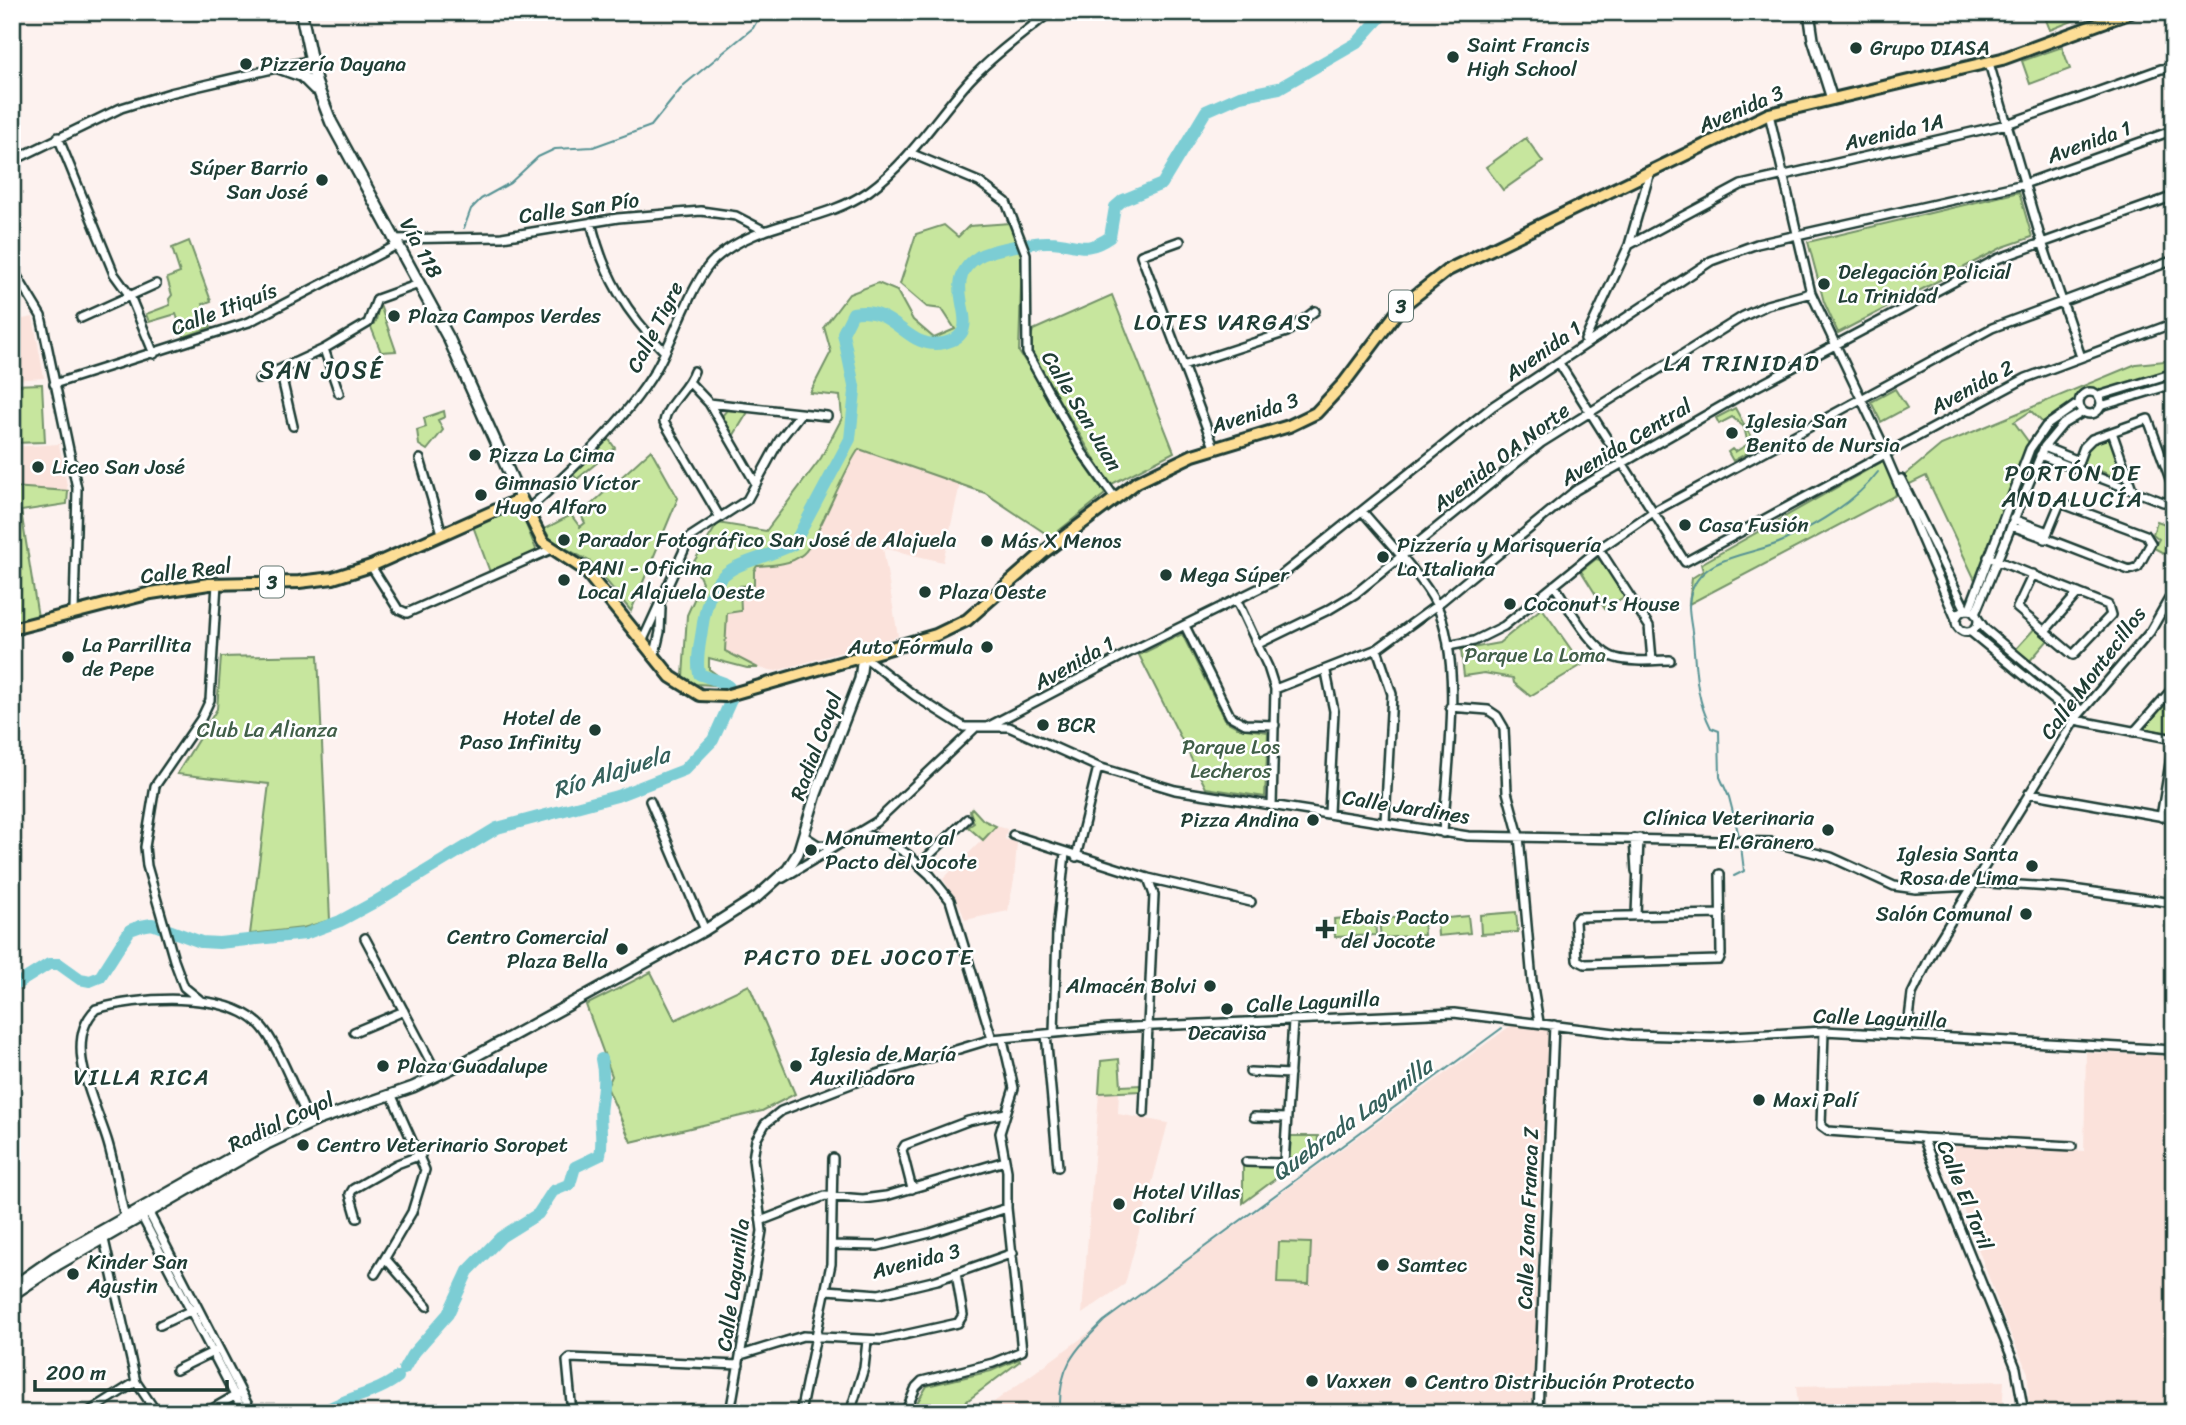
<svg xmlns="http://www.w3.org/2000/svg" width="2186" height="1425" viewBox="0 0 2186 1425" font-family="Sriracha,sans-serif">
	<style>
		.built { fill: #fbe2db }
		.green { fill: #c7e69e; stroke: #739269; stroke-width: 2 }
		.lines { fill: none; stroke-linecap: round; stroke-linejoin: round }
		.stream { stroke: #579394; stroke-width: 2 }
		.river { stroke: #7ccdd4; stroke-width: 12 }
		.minor-casing { stroke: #1f3d34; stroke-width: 12 }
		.tertiary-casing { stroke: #1f3d34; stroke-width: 14 }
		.secondary-casing { stroke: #1f3d34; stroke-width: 15 }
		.primary-casing { stroke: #1f3d34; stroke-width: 16 }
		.minor { stroke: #fff; stroke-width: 7 }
		.tertiary { stroke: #fff; stroke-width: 9 }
		.secondary { stroke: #fff; stroke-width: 10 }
		.primary { stroke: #fdde96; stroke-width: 10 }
		.poi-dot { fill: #1f3d34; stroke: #fff; stroke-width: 2.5 }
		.labels { text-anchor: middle; stroke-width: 5; stroke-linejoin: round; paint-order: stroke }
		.shield { fill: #fff; stroke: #627771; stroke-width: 2 }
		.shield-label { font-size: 19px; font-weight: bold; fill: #1f3d34 }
		.poi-label { font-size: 21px; fill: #1f3d34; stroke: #fff; text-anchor: start }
		.street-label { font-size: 21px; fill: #1f3d34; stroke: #fff }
		.park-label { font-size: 21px; fill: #415f49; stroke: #fff }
		.neighbourhood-label { font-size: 23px; letter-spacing: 2px; fill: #1f3d34; stroke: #fff }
		.water-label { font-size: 23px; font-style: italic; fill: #36615c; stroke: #fff }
		.quarter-label { font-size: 24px; letter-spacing: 2px; fill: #1f3d34; stroke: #fff }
	</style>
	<rect width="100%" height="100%" fill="#fdf2ef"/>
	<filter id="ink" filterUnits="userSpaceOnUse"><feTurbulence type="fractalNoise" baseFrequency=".0143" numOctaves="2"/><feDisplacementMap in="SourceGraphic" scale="14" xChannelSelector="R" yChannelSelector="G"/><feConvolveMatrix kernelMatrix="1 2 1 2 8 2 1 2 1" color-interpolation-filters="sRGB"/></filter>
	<g filter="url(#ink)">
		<path class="built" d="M33,317L44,378L12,380V321Z
			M59,444L68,491L12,487V447Z
			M859,448L960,484L943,562L883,548L898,636L776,671L758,668L725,651L727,613L740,586L757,566L785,564L806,553Z
			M996,826L1007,829L1005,839L1017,843L1014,880L1008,911L965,920L960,906L943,879Z
			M1513,1024L1549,1029L1539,1203L1534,1413H979Z
			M2086,1052L2174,1056V1413H2029L2028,1373L2005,1321L1938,1141L2084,1151Z
			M1119,1092L1118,1114L1168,1123L1125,1284L1082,1314L1099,1093Z
			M2004,1381L2002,1413H1799L1796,1386Z"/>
		<path class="green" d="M2043,12H2095L2050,30Z
			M2062,47L2070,69L2030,84L2022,61Z
			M1526,138L1543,162L1503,190L1486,167Z
			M2019,192L2032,237L2003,247L1838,333L1824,302L1808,242Z
			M1010,223L1022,254L1019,352L1059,413L1076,452L1105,494L1051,537L985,493L859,449C843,470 816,544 803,554C790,565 773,565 757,566L754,571V585L740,586L741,611L727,613L725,651L758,668H747L709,658V669L732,686L695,684L683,677L687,615L702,582L693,563L718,523L766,531L821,458L842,418L840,396L810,393L831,352L824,327L849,294L878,283L897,291L913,320L934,338L955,329L942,309L927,307L900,284L916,234L944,225L958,237L969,226Z
			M189,241L211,301L203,304L211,327L184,337L176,314L149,322L146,314L170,305L169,299L172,295L167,278L180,273L172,248Z
			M1112,295L1174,452L1110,485L1028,348L1033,330Z
			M379,302L396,351L381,352L371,327L376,321Z
			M2174,360V371L2100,393L2095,390L2083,392L2077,401L2044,424L2031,411L2014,422L2030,444L1976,582L1926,476L1908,485L1904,476L1941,445L2136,364Z
			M42,384L45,442L12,443V385Z
			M1895,389L1907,408L1881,422L1871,402Z
			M1735,408L1757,448L1733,461L1728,452L1732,449L1735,452L1748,444L1744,427L1732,417L1719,424L1716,418Z
			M727,410L748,412L732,438L721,417Z
			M444,411L445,417L438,420L443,430L427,450L419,445L417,430L426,427L424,418Z
			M608,438L615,448L577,479L573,474Z
			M2109,438L2123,471L2120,479L2083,464L2089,445Z
			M651,450L678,498L631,611L591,562L552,541L544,529L571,515L580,527L585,523L582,517L585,510Z
			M1880,463H1886L1894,479L1896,495L1689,604L1692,578L1703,571L1701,564Z
			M12,487L68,491L67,504L21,511L38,617L12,624Z
			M519,507L537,552L490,572L473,526Z
			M2157,521L2174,527V541L2167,555L2154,548L2159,539L2153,534Z
			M1596,559L1600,560L1625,596L1605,609L1581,571Z
			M1542,608L1582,665L1530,696L1514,683L1513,678L1484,673L1464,676L1461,650L1499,643Z
			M2035,628L2049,639L2028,663L2014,651Z
			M1182,634L1226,721L1239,728L1268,732L1265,797L1206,788L1139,655Z
			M318,655L330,920L303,928L250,934L269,784L177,774L217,709L221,657Z
			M2174,694V734L2142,728Z
			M972,808L983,820L996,826L983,840L968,827L974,823L970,811Z
			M1516,912L1518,932L1481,934L1480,915Z
			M1375,916L1376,935L1335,937L1334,919Z
			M1423,916L1424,935L1381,938L1379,919Z
			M1468,916L1470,933L1438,936L1437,919Z
			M651,972L675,1020L749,985L795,1094L762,1111L631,1142L607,1087L612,1076L586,1005Z
			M1119,1059L1121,1086L1141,1085V1091L1099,1093L1101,1061Z
			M1291,1136H1318L1317,1148L1243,1203V1164L1289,1166Z
			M1279,1242L1311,1243L1309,1284L1277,1283Z
			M1019,1359L1020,1361L951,1413H911L927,1386L991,1371Z"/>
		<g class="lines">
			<path class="stream" d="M464,228L471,209L481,199L510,183L538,157L555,149L593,147L651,126L684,85L753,28L762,12
				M1739,836L1729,797L1720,777L1719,731L1711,728C1696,698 1696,673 1693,640C1692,625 1686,608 1691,593C1703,553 1755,556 1785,540C1819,523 1855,502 1878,472
				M1734,876L1744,871L1741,846
				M1060,1413C1058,1367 1073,1352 1104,1321L1502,1028"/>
			<path class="river" d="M12,987L49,964H59L80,979L90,981L100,977L130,930L141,926L152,924L201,942L219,943L305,934L340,921L375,902L497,828L617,796L684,770L713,740L731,700L729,687L724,683L699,674C696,660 700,644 702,630C711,558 740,570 794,544L850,439L855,391L843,333L853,313C897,305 905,351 944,343C993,332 933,285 978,257C988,250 1037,241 1050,242C1077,243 1084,255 1110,237L1115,207L1123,200L1162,184L1206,111L1240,96L1279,88L1357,43L1385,12
				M404,1369L412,1355L448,1314L468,1271L501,1237L538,1214L553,1191L570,1184L575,1167L600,1155C604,1137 598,1122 601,1104C603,1087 605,1077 601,1059
				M321,1413C346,1397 377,1394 398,1377"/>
			<g class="minor-casing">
				<path id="minor" d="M1989,63L2039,233L2081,357
					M1769,114L1811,293L1887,453
					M58,137L114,274L130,296L154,354
					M910,153L979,182L1006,202L1026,254L1027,353L1082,452L1115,498
					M12,161L121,108L170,93L311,60
					M591,222C604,276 626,313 665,352
					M393,239L502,237L618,218L701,211L736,216L765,231
					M1180,241L1141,255L1214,447
					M1629,245L1741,185L2007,124L2161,69L2174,68
					M12,268L41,316L77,488L74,612
					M81,318L156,284
					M1585,340L1629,245L1650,172
					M324,349L339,393
					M1559,363L1685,562L2026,378L2174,323
					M1183,366L1287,332L1315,311
					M280,370L293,426
					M694,371C688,390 667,403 664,422L719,516
					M259,379L324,349L368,323L377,299L419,284
					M690,383L709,403L756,484
					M54,384L249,322L397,245
					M2079 403a11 11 0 1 1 22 0a11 11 0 1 1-22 0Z
					M2098,396L2174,373
					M709,403L827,416
					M2101,406L2174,384
					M2112,432L2132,489
					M2044,447L2079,461
					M1885,454L1956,619
					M2040,455L2163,502L2174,501
					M420,459L442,533
					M2076,468L2084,447L2092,439L2148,419L2174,490
					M1901,479L1966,610
					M526,511C570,472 625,421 655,371C673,342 693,278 715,259C758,220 822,224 869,191C910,161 936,118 969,81C993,55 1022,35 1050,12
					M1363,512C1383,536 1424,578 1436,604C1464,660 1447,771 1443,833
					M2013,519L2048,532
					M2011,526C2051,539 2090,556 2129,570L2138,567L2151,543L2146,535L2060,503L2045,539
					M1599,549L1649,626L1652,660
					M1988,557C2028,573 2068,589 2108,605L2111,615L2073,655L2017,608L2033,574
					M371,566L398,609L407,613L552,549
					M1554,585C1568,605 1592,652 1616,658C1633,663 1653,660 1670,660
					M1237,601L1268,667L1275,689L1272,806
					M1956 621a11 11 0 1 1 22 0a11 11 0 1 1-22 0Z
					M1969,610L2030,449L2046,426L2079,403
					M1975,614L2044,447L2063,424L2083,412
					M1978,619L1985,629L2082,711
					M1185,626L1230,716L1245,724L1275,725
					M2045,631L2078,593
					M1971,632L2076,718
					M642,642L690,537L747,500L779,441L800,414
					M1258,644L1330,609L1355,594L1541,443L1742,317L1767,305L1811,293
					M1448,646L1474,641L1504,626L1599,549L1653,512L1992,328L2174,260
					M1377,649L1392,694L1385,822
					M863,656L915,696L964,727H1009L1098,767L1175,790L1468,836L1772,842L1831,857L1894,886L1916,889L1972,886
					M654,658L660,632L661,608
					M1326,672L1334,711L1329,813
					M1275,689L1377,649L1437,605L1576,490L1741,395L1997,259L2174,196
					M1450,707L1488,710L1497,716L1504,728L1507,792L1519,836L1532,981L1539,1022
					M2075,720L2174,739L2161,817
					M989,726L1134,650L1274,581L1493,406L1711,261L1757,244L2024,184L2174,130
					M2134,732L2174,687
					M2029,793L2170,818
					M650,801L705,930
					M862,834L885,840L907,854L930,875L950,900L992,1039
					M1013,835L1148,878L1251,902
					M804,836L818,845L835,846
					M1634,838L1636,871
					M1076,857L1098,767
					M920,864L967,819
					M1720,874L1721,955L1719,960L1585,964L1577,960L1575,921L1578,917L1721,914
					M783,878L876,822L974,729
					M1974,882L2065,888L2174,903
					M1636,915L1639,838
					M365,938L435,1070
					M200,1000L184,987L174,960L147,866L145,847L155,786L201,719L210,700L217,583
					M1824,1031L1821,1126L1828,1131L1923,1138L2016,1368L2024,1413
					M354,1032L404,1011
					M1054,1033L1057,932L1065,853
					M1046,1034L1058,1167
					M1907,1035L1912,994L1935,947L2076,718L2150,632L2174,590
					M1250,1072L1290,1074
					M1144,1113L1154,895L1148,878
					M1254,1117L1287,1118
					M1923,1138L2072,1146
					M1246,1162L1284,1163L1293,1021
					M912,1189L902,1150L905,1145L968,1121L1006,1113
					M149,1213L252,1413
					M142,1217L244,1413
					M125,1218C119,1193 115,1167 108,1143C97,1105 61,1043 96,1009C138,997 223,991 258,1023C275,1037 297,1096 308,1118
					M357,1218L350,1194L353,1189L397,1164L421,1155
					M763,1220L825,1196L863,1199L886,1196L1005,1161
					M103,1235L136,1382L157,1413
					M832,1245L878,1246L930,1233L1007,1208
					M385,1258L412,1212L425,1170L392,1096
					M375,1274L385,1258L427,1306
					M827,1290L879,1294L937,1280L1013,1253
					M160,1325L194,1309
					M741,1355L803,1336L881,1340L958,1323L963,1315L956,1273
					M176,1370L217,1350
					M87,1413L136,1382
					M205,1413L238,1394
					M572,1413L567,1361L570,1358L739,1365
					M677,1413L691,1409
					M730,1413L762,1231L753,1159L756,1140L765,1124L781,1111L877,1074L992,1039L1109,1028L1454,1013L1631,1035L1712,1037L1824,1031L2174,1050
					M800,1413L831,1264L833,1158
					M850,1413L864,1368L867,1341
					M905,1413L916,1387L922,1381L993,1363L1022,1351L1007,1208V1171L1000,1133L1014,1088L1003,1040
					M1538,1413L1554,1025"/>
			</g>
			<g class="tertiary-casing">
				<path id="tertiary" d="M1809,12L1813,39L1832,99
					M12,1287L55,1257L255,1144
					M12,1295L59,1264L267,1144L318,1120L413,1087L463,1063L705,930L757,897L788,869L798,853L816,794L860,679L863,656"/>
			</g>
			<g class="secondary-casing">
				<path id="secondary" d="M301,12L316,83L331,122L449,339L521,499
					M277,67L302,76L315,89"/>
			</g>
			<g class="primary-casing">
				<path id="primary" d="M12,629L151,593L209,584L299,582L333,578L371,566L521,499L543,542L584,569L671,677L700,695L725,696L936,635L967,620L1044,552L1137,482L1193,455L1289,426L1316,413L1344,383L1401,307L1448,270L1769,114L2002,59L2131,12"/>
			</g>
			<use href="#minor" class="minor"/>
			<use href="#tertiary" class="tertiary"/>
			<use href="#secondary" class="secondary"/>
			<use href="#primary" class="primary"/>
		</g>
	</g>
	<g class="poi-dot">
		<circle cx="1856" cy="48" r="7"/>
		<circle cx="1453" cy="57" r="7"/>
		<circle cx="246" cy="64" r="7"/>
		<circle cx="322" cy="180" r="7"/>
		<circle cx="1824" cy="284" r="7"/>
		<circle cx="394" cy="316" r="7"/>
		<circle cx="1732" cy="433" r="7"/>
		<circle cx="475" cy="455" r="7"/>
		<circle cx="38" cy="467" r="7"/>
		<circle cx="481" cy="495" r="7"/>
		<circle cx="1685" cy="525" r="7"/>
		<circle cx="564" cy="540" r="7"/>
		<circle cx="987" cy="541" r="7"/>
		<circle cx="1383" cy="557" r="7"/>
		<circle cx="1166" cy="575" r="7"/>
		<circle cx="564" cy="580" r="7"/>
		<circle cx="925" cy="592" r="7"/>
		<circle cx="1510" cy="604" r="7"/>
		<circle cx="987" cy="647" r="7"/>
		<circle cx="68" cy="657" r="7"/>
		<circle cx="1043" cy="725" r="7"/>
		<circle cx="595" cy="730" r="7"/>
		<circle cx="1313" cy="820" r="7"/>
		<circle cx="1828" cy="830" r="7"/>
		<circle cx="811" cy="850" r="7"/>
		<circle cx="2032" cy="866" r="7"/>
		<circle cx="2026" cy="914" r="7"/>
		<path d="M1321.5 918.5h7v7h7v7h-7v7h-7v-7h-7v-7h7z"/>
		<circle cx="622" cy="949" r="7"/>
		<circle cx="1210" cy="986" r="7"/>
		<circle cx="1227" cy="1009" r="7"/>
		<circle cx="383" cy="1066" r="7"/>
		<circle cx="796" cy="1066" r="7"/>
		<circle cx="1759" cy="1100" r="7"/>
		<circle cx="303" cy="1145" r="7"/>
		<circle cx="1119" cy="1204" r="7"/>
		<circle cx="1383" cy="1265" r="7"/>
		<circle cx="73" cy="1274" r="7"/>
		<circle cx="1312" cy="1381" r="7"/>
		<circle cx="1411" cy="1382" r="7"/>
	</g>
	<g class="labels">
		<g class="shield">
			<rect x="1389" y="290.5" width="24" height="31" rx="5"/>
			<rect x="260" y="566.5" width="24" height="31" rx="5"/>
		</g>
		<g class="shield-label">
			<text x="1401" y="313">3</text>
			<text x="272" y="589">3</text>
		</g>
		<g class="poi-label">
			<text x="1467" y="52">Saint Francis<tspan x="1467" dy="24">High School</tspan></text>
			<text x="1870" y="55">Grupo DIASA</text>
			<text x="260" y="71">Pizzería Dayana</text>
			<text x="308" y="175" text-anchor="end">Súper Barrio<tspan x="308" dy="24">San José</tspan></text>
			<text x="1838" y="279">Delegación Policial<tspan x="1838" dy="24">La Trinidad</tspan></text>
			<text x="408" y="323">Plaza Campos Verdes</text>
			<text x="1746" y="428">Iglesia San<tspan x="1746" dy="24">Benito de Nursia</tspan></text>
			<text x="489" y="462">Pizza La Cima</text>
			<text x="52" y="474">Liceo San José</text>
			<text x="495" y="490">Gimnasio Víctor<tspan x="495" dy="24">Hugo Alfaro</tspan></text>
			<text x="1699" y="532">Casa Fusión</text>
			<text x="578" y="547">Parador Fotográfico San José de Alajuela</text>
			<text x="1001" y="548">Más X Menos</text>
			<text x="1397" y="552">Pizzería y Marisquería<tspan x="1397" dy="24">La Italiana</tspan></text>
			<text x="578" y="575">PANI - Oficina<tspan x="578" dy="24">Local Alajuela Oeste</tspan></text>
			<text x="1180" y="582">Mega Súper</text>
			<text x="939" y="599">Plaza Oeste</text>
			<text x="1524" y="611">Coconut's House</text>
			<text x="82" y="652">La Parrillita<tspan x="82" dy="24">de Pepe</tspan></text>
			<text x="973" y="654" text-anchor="end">Auto Fórmula</text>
			<text x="581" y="725" text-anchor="end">Hotel de<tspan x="581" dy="24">Paso Infinity</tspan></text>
			<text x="1057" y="732">BCR</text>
			<text x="1814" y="825" text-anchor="end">Clínica Veterinaria<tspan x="1814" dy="24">El Granero</tspan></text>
			<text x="1299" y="827" text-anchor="end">Pizza Andina</text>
			<text x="825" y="845">Monumento al<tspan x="825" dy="24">Pacto del Jocote</tspan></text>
			<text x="2018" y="861" text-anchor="end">Iglesia Santa<tspan x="2018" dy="24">Rosa de Lima</tspan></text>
			<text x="2012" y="921" text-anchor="end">Salón Comunal</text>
			<text x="1341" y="924">Ebais Pacto<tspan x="1341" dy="24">del Jocote</tspan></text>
			<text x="608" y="944" text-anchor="end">Centro Comercial<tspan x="608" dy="24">Plaza Bella</tspan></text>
			<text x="1196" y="993" text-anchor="end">Almacén Bolvi</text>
			<text x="1227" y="1040" text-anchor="middle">Decavisa</text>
			<text x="810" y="1061">Iglesia de María<tspan x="810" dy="24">Auxiliadora</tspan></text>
			<text x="397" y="1073">Plaza Guadalupe</text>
			<text x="1773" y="1107">Maxi Palí</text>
			<text x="317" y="1152">Centro Veterinario Soropet</text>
			<text x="1133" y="1199">Hotel Villas<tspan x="1133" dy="24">Colibrí</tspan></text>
			<text x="87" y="1269">Kinder San<tspan x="87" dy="24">Agustin</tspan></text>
			<text x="1397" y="1272">Samtec</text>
			<text x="1326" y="1388">Vaxxen</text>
			<text x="1425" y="1389">Centro Distribución Protecto</text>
		</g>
		<g class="street-label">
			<text transform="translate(1741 109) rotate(-23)" y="7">Avenida 3</text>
			<text transform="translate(1894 132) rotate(-13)" y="7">Avenida 1A</text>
			<text transform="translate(2089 142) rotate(-20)" y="7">Avenida 1</text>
			<text transform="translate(579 208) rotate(-8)" y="7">Calle San Pío</text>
			<text transform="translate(421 248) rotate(61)" y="7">Vía 118</text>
			<text transform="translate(224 309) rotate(-21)" y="7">Calle Itiquís</text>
			<text transform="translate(655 327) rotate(-63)" y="7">Calle Tigre</text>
			<text transform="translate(1543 351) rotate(-35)" y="7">Avenida 1</text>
			<text transform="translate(1972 387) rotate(-28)" y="7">Avenida 2</text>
			<text transform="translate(1082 411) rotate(59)" y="7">Calle San Juan</text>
			<text transform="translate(1255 413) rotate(-18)" y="7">Avenida 3</text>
			<text transform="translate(1626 442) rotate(-31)" y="7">Avenida Central</text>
			<text transform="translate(1501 457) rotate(-37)" y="7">Avenida 0A Norte</text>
			<text transform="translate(186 571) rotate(-7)" y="7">Calle Real</text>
			<text transform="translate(1074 663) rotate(-29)" y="7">Avenida 1</text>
			<text transform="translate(2093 673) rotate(-53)" y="7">Calle Montecillos</text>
			<text transform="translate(816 746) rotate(-70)" y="7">Radial Coyol</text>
			<text transform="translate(1406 807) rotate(9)" y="7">Calle Jardines</text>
			<text transform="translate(1313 1002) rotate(-3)" y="7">Calle Lagunilla</text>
			<text transform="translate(1880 1018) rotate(2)" y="7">Calle Lagunilla</text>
			<text transform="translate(281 1122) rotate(-25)" y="7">Radial Coyol</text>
			<text transform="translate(1965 1195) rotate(68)" y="7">Calle El Toril</text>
			<text transform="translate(1528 1218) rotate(-88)" y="7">Calle Zona Franca Z</text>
			<text transform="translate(916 1261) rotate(-14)" y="7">Avenida 3</text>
			<text transform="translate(733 1285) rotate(-82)" y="7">Calle Lagunilla</text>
		</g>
		<g class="park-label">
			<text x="1535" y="662">Parque La Loma</text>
			<text x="267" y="737">Club La Alianza</text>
			<text x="1231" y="754">Parque Los<tspan x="1231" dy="24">Lecheros</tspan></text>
		</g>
		<g class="neighbourhood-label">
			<text x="1223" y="330">LOTES VARGAS</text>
			<text x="1742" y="371">LA TRINIDAD</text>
			<text x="2073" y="481">PORTÓN DE<tspan x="2073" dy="26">ANDALUCÍA</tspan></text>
			<text x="859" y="965">PACTO DEL JOCOTE</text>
			<text x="142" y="1085">VILLA RICA</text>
		</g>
		<g class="water-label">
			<text transform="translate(611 772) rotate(-18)" y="8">Río Alajuela</text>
			<text transform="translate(1352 1119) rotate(-36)" y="8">Quebrada Lagunilla</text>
		</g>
		<g class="quarter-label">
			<text x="322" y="378">SAN JOSÉ</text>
		</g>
	</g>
	<rect width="2186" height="1425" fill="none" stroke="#fff" stroke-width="42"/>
	<rect x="21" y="21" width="2144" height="1383" fill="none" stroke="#1f3d34" stroke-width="2.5" filter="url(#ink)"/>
	<path d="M35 1380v10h192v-10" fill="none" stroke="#1f3d34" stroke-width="3.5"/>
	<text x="46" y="1380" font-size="21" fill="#1f3d34" stroke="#ffffff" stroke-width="5" paint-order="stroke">200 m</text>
</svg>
